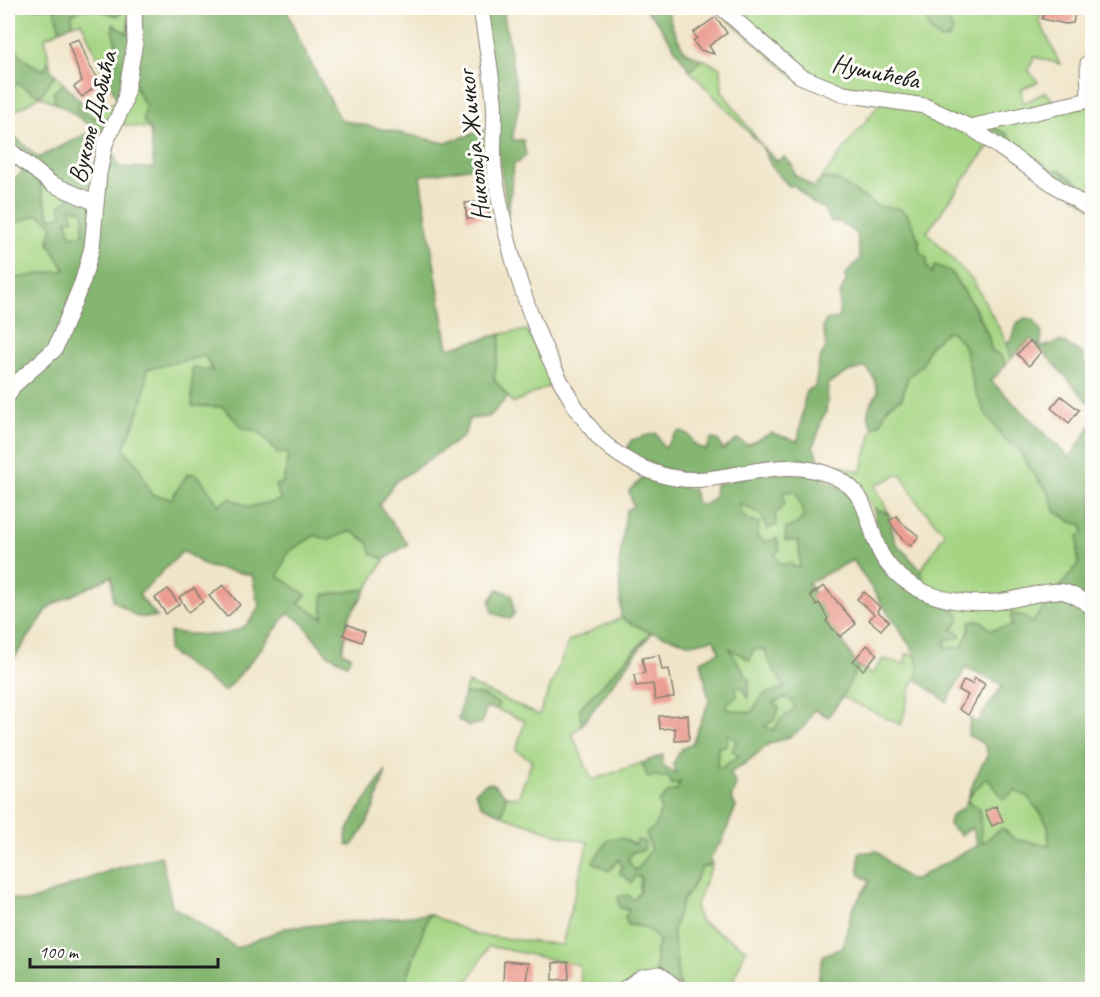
<svg xmlns="http://www.w3.org/2000/svg" width="1100" height="997" viewBox="0 0 1100 997" font-family="Caveat,sans-serif">
	<style>
		.green { fill: #a5d583; stroke: #607850; stroke-width: 1.5 }
		.forest { fill: #84b671; stroke: #506946; stroke-width: 1.5; fill-rule: evenodd }
		.building { fill: #eb9d92 }
		.lines { fill: none; stroke-linecap: round; stroke-linejoin: round }
		.minor-casing { stroke: #868072; stroke-width: 17 }
		.minor { stroke: #fff; stroke-width: 15 }
		.labels { text-anchor: middle; stroke-width: 6; stroke-linejoin: round; paint-order: stroke }
		.street-label { font-size: 26px; fill: #1c1c1c; stroke: #fdfcf7 }
	</style>
	<rect width="100%" height="100%" fill="#fdfcf7"/>
	<filter id="ink" filterUnits="userSpaceOnUse"><feTurbulence type="fractalNoise" baseFrequency=".0167" numOctaves="2"/><feDisplacementMap in="SourceGraphic" scale="12" xChannelSelector="R" yChannelSelector="G"/><feConvolveMatrix kernelMatrix="1 2 1 2 8 2 1 2 1" color-interpolation-filters="sRGB"/></filter>
	<filter id="wash" filterUnits="userSpaceOnUse"><feTurbulence type="fractalNoise" baseFrequency=".008" numOctaves="4" result="noise"/><feDisplacementMap in="SourceGraphic" scale="24" xChannelSelector="R" yChannelSelector="G"/><feGaussianBlur stdDeviation="1.35" result="paint"/><feColorMatrix in="noise" values="0 0 0 0 0 0 0 0 0 0 0 0 0 0 0 0 0 1.4 0 .05"/><feComposite in="paint" operator="in"/></filter>
	<g filter="url(#wash)">
		<rect width="100%" height="100%" fill="#f0e5c9"/>
		<path class="green" d="M8,8H58L54,9L60,30L45,38L49,60L44,70C31,65 15,55 12,40C11,35 11,29 11,24L8,22Z
			M93,8L117,16L129,9L128,35L113,25L114,38L117,45L109,83L81,22L73,24L72,14L79,10Z
			M715,8H814L815,12H834L836,8H1042L1039,20L1060,64L1035,57L1028,70L1038,82L1021,89L1023,103L1046,92L1062,111L1092,106V192L1058,169L1051,170L1039,160L1019,149L1006,133L989,145L927,232L974,282L1007,343L1011,359L1006,365L1000,355L991,350C987,320 966,294 950,271L933,274L927,267L919,251V240L900,209L877,206L835,179H821L880,103L798,80Z
			M128,52L137,91L146,106L144,121L150,129L120,124Z
			M701,59L721,68L722,91L761,145L690,71Z
			M55,74L64,84L54,91L55,103L40,96L15,111L8,108V95L13,94L15,82L40,96Z
			M79,100L91,111L118,101L108,124L77,110Z
			M39,182L71,197L64,215L50,218Z
			M71,207L84,211L83,234L71,236L66,219Z
			M38,214L53,225L49,243L66,271L11,279L8,281V226Z
			M527,330L554,384L513,403L494,379L501,334Z
			M947,331L952,332L964,345L975,391L1005,440L1018,449L1034,475L1048,491L1055,511L1072,522L1083,525V534L1078,537V564L1032,624L1011,614L1012,626L990,630L969,631L962,647L946,648L945,640L952,630L935,602L923,585L921,570L945,533L917,502L901,474L875,485L889,514L873,508L863,491L843,474L821,465L819,460L861,472L873,428L881,423L887,408L902,398L908,377L922,365L929,347Z
			M205,356L213,372L223,407L243,427L259,431L278,454L284,451L288,456L283,484L281,500L249,507L230,498L219,505L198,475L171,499L151,494L140,469L123,448C135,423 147,397 147,369Z
			M782,491L796,492L804,516L785,540H799L800,567L794,568L791,564L779,565L775,554L777,538L766,543L757,537L751,522L742,514L739,502L761,514L767,528L775,515Z
			M351,531L368,542L372,554L385,559L367,589L323,595V618L299,603L306,595L278,576L288,552L315,535L328,540Z
			M621,618L652,632L580,708L581,726L572,733L592,780L642,763L648,778C659,772 669,776 680,781L677,790L661,810L655,827L652,849L636,871L628,861L632,852L644,850L637,840L635,845L619,859L622,867L620,873L631,882L635,875L641,877L640,891L634,900L619,897L620,908L630,909L629,925C644,926 651,928 660,942L656,949V984L624,989H582L579,965L489,946L470,979L445,989L403,990L429,914L476,935L562,945L588,842L565,837L502,815L506,796L518,798L532,761L516,750L525,721L496,709L498,704L483,695L464,693L468,683L539,715L569,641Z
			M728,647L750,660L753,650L765,649L768,660L785,687L763,695L751,713L726,709L727,704L736,687H742L748,696L749,680Z
			M906,654L916,655L918,667V676L912,684L901,725L842,697L858,667L872,674L883,659L905,664Z
			M784,697L792,700L796,708L781,719L773,731L764,726L774,720V703Z
			M728,734L736,741L739,755L722,768L717,766L718,746Z
			M987,777L1027,796L1039,811L1048,825L1049,846L1016,840L981,843L979,808L967,801L973,791Z
			M712,865L695,907L701,922L746,949L730,989H680L679,986L676,957L672,933L682,901L692,887L702,866Z"/>
		<path class="forest" d="M54,8H286L299,40L341,120L445,143L484,130L485,165L420,176L448,348L501,334L494,379L508,397L489,417L469,419L464,436L395,482L379,505L408,544L385,559L372,554L368,542L351,531L328,540L315,535L288,552L278,576L306,595L299,603L323,618V595L367,589L349,617L342,652L351,656L347,664L327,654L301,621L288,613L256,655L225,692L168,651L170,632C194,634 225,640 246,625C252,620 256,612 260,605L257,599L252,575L208,567L183,551L139,595L157,617H137L113,600L112,576L50,606L8,667V281L11,279L65,270L49,243L53,225L39,214L8,226V185C12,178 18,179 23,170L8,158V130L38,158L84,135L92,132L98,145L92,156L91,181L110,143L119,167L154,168L150,129L143,121L146,106L137,91L128,54L118,101L109,83L117,46L114,38L113,24L128,34V9L117,16C101,11 88,5 72,14L73,24L60,30ZM39,183L71,197L59,206L63,215L50,218ZM71,208L84,211L83,234L71,236L66,220H73ZM205,356L213,371L192,367V406L223,407L243,428L259,432L279,454L285,452L288,456L283,483L275,485L281,500L249,507L230,498L219,505L198,475L188,473L171,499L151,494L140,469L123,448C135,422 147,397 147,369Z
			M476,8H503L519,105L512,140H523L526,155L518,163H514L508,214Z
			M643,8H667L672,26L684,51L701,59L690,71L656,20Z
			M940,8L946,14L953,31L949,38L940,40L929,29L926,17L932,9Z
			M8,22L11,24C11,29 11,34 12,39C14,55 30,65 44,70L49,60L51,70L55,74L40,96L15,82L13,94L8,95Z
			M64,84L79,100L78,110L108,124L102,134L65,108L55,103L54,91Z
			M988,125L1006,133L1019,149L1039,160L1051,170L1057,169L1092,192V208L981,133Z
			M761,145L777,161L784,157L792,165L794,174L814,188L821,179H835L877,206L900,209L908,215L919,240V251L927,258V267L932,273L935,265L950,271L971,302L989,338L991,350L1000,355L1006,365L991,381L1070,458L1092,423V989H821L818,981L823,955L842,948L853,908L870,881L859,874V853L877,851L897,870L912,881L978,845L972,828L961,835L949,825L951,816L965,806L975,778L988,754L984,744L968,735L970,718L977,723L1003,685L966,667L947,702L916,679C920,672 917,663 916,655L853,560L808,583L858,667L842,697L828,717L814,709L805,726L791,736L769,744L747,762L730,773L736,784L731,799L736,806L721,844L717,846L710,860L712,865L702,867L692,887L682,901L672,933L676,957L679,986L656,979V949L660,942C651,928 644,926 628,925L625,917L629,909L620,908L618,897L628,895L634,900L640,892L641,877L635,876L632,883L620,873L622,867L619,859L609,871L593,862L609,839L622,838L635,845L637,840L645,842L644,850L632,852L628,861L636,871L651,849L646,833L655,827L661,810L659,802L669,792L677,790L680,782L672,785L668,776L661,778L654,775L648,778L642,763L663,755L662,765L676,774L673,764L681,749L692,744L709,701L701,661L719,652L714,639L691,644L652,632L581,726L580,708L651,633L621,618L619,566L626,511L633,506L629,491L645,476L676,486L693,489L696,503L705,505L714,497L715,485L756,474L815,473L856,497L881,566L910,580L880,541L873,508L889,514L895,542L921,570L923,585L935,602L955,609L960,619L952,630L958,631L961,637L945,640L946,648L962,647L969,631L970,621H982L990,630L1012,626L1011,614L1022,615L1032,623L1078,564V536L1083,534V525L1072,522L1055,511L1048,491L1034,475L1018,449L1005,440L987,416L975,391L964,345L952,332L947,331L929,347L922,365L908,377L902,398L887,407L881,423L873,428C864,410 868,408 878,392L874,378L866,367L848,372L828,384L826,413L821,420L819,431L813,447L821,465L801,460H773L702,475L677,474L626,453L631,440L656,433L664,448C672,442 670,436 680,431L689,435L695,445L706,450L711,439L718,440L723,450L738,439L747,445L771,433L798,441L806,391L815,387L819,361L826,347L823,327L826,320L839,318L840,294L846,281L845,275L860,259L857,234L840,222H831L823,208L810,201L794,185L789,186L773,169ZM783,492H796L804,516L797,524L786,528L785,540L799,541L800,567H794L791,564H779L775,554L780,550L777,538L766,542L757,537L759,522H751L742,514L739,503L761,514L767,529L777,525L775,515L785,504ZM729,648L750,660L753,650L765,649L768,660L785,687L763,695L751,713L726,709L727,704L737,696L736,688L742,687L748,698L749,680ZM784,698L791,700L795,708L781,719L773,731L765,726L774,720L779,708L774,703ZM728,734L736,741L732,751L739,755L722,768L717,766L718,747L726,746ZM987,778L1004,799L1015,791L1027,796L1039,811L1048,825L1049,845L1016,840L1002,828L982,843L979,808L967,801L973,791Z
			M1025,318L1034,320L1042,334L1040,348L1061,341L1083,354L1085,365L1092,364V406L1031,338L1011,359L1007,343L1013,337L1017,323Z
			M498,589L512,595L514,614L510,619L493,613L490,601Z
			M464,693L483,695L499,704L496,709L486,708L482,723L469,726L458,720Z
			M386,770C378,797 370,824 352,846L347,845L346,835L356,814Z
			M492,783L506,796L502,815L481,805L475,792L485,784Z
			M161,856L172,906L237,948L285,928L429,914L403,989H8V898L28,902L111,870Z"/>
		<g id="blocks">
			<path class="building" d="M1045,8H1076L1073,23L1066,24L1042,19Z
				M716,17L727,33L709,46L714,54L700,50L693,41L697,38L693,33Z
				M79,39L90,67L101,82L82,97L74,87L82,81L68,43Z
				M488,201L489,217L467,219L465,203Z
				M1030,341L1041,352L1029,366L1017,354Z
				M1061,396L1079,410L1069,423L1051,408Z
				M897,516L902,523L919,536L911,546L902,539L889,521Z
				M223,585L240,605L227,617L209,596Z
				M824,586L856,624L840,637L826,621L828,619L819,603L816,605L810,595Z
				M194,588L203,602L188,612L179,597Z
				M168,589L179,604L166,614L155,598Z
				M864,592L880,607L877,611L889,621L881,630L869,620L874,614L857,599Z
				M347,624L365,632L361,642L343,635Z
				M867,645L877,654L863,670L853,661Z
				M659,655L662,670L669,669L674,697L655,700L653,684L636,686L634,675L645,673L642,658Z
				M975,678L985,684L968,715L959,709L968,695L959,690L964,680L972,684Z
				M688,715L689,740L675,741V728L660,729L659,716Z
				M996,806L1003,821L992,826L985,811Z
				M504,961L528,963L526,984L503,983Z
				M568,962L569,979L553,980V963Z"/>
		</g>
	</g>
	<g filter="url(#ink)">
		<use href="#blocks" fill-opacity="0" stroke="#868072" stroke-width="1.5"/>
		<g class="lines">
			<g class="minor-casing">
				<path id="minor" d="M481,8C485,38 491,69 494,100C496,122 492,145 494,167C495,179 498,191 500,203C511,261 528,316 555,370C567,394 581,418 600,439C617,456 639,468 662,475C721,493 772,449 835,477C870,493 866,524 881,554C891,572 909,585 927,593C956,605 990,605 1019,598C1034,595 1050,589 1065,592C1075,595 1084,601 1092,607
					M722,8L731,16L800,76L844,94L925,106L970,127L1092,211
					M970,127L1089,100L1088,63L1092,62
					M8,149L52,184L96,203
					M8,396L13,386L55,349L83,280L92,247L99,174L105,144L124,104L135,43L134,8
					M623,990L642,977L659,974L673,985L675,990"/>
			</g>
			<use href="#minor" class="minor"/>
		</g>
	</g>
	<g class="labels">
		<g class="street-label">
			<text transform="translate(876 71) rotate(12)" y="9">Нушићева</text>
			<text transform="translate(92 117) rotate(-76)" y="9">Вуколе Дабића</text>
			<text transform="translate(473 146) rotate(-96)" y="9">Николаја Жичког</text>
		</g>
	</g>
	<rect width="1100" height="997" fill="none" stroke="#fdfcf7" stroke-width="30"/>
	<path d="M30 958v9h188v-9" fill="none" stroke="#1c1c1c" stroke-width="3"/>
	<text x="39" y="958" font-size="18" fill="#1c1c1c" stroke="#fdfcf7" stroke-width="4.5" paint-order="stroke">100 m</text>
</svg>
